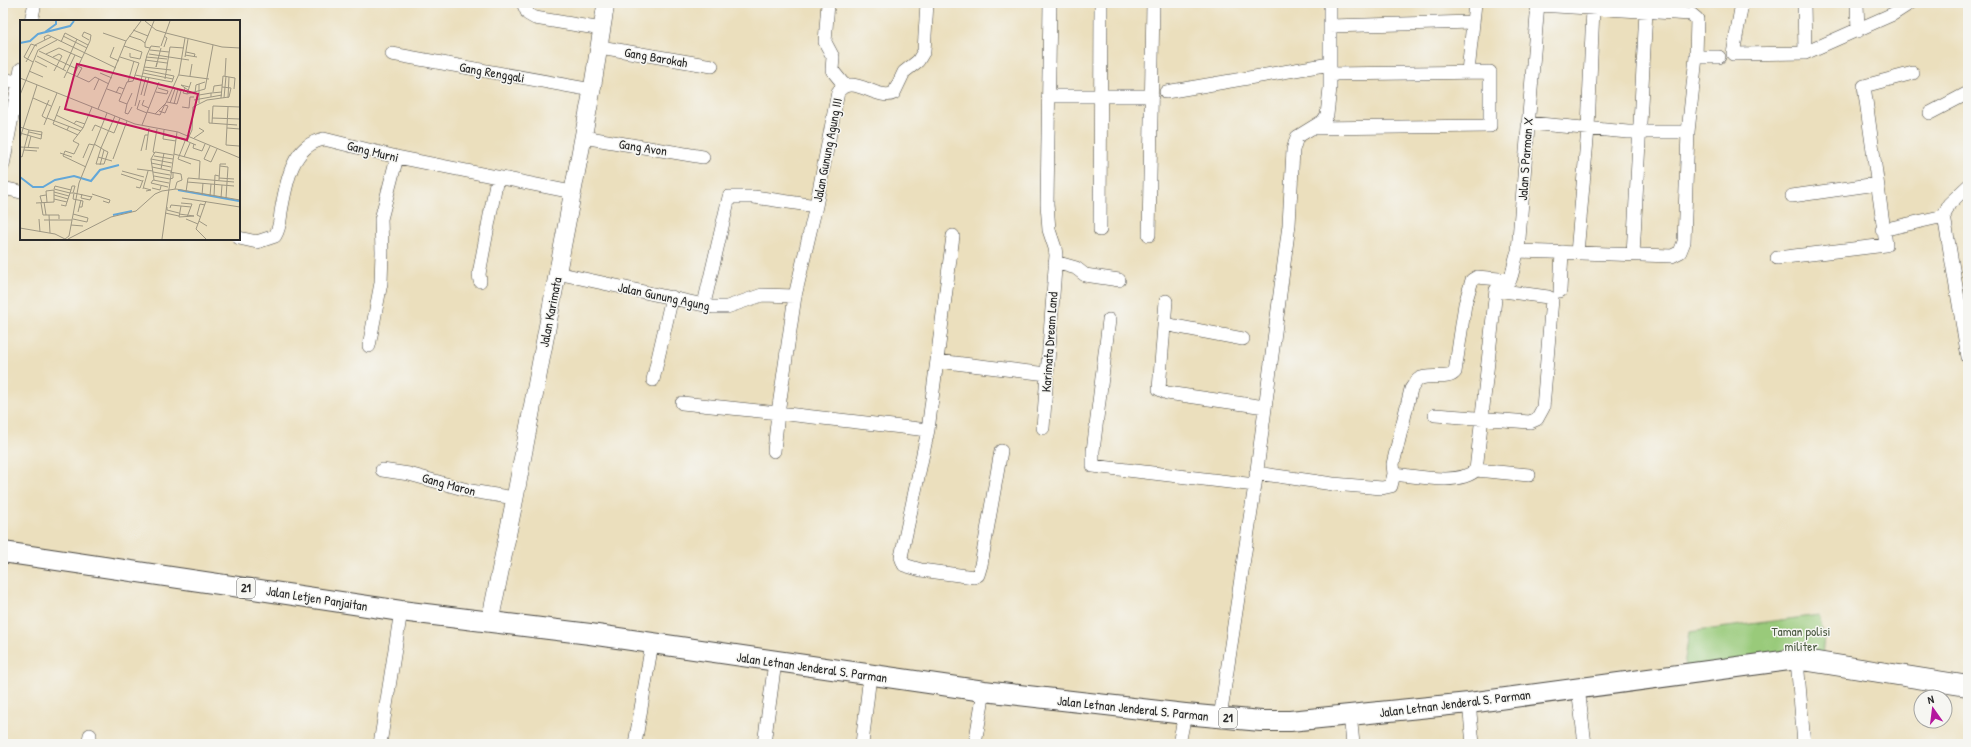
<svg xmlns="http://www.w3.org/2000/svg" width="1971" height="747" viewBox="0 0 1971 747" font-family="'Patrick Hand',sans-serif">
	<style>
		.green { fill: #99ca7a; stroke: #627a52 }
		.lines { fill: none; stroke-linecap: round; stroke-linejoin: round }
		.minor-casing { stroke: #484641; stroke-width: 14 }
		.major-casing { stroke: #484641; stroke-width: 18 }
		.highway-casing { stroke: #484641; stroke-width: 22 }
		.minor { stroke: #fff; stroke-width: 13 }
		.major { stroke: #fff; stroke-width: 17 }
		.highway { stroke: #fff; stroke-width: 20 }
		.labels { text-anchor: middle; stroke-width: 3; stroke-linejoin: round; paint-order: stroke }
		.shield { fill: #f6f6f2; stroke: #686867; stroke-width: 1 }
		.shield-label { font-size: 12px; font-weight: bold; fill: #2b2b2b }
		.street-label { font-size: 13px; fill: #2b2b2b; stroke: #f6f6f2 }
		.park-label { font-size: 13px; fill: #4c5b43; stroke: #f6f6f2 }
		.inset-river { fill: none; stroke: #63a7d8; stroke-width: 2 }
		.inset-road { fill: none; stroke: #9e9783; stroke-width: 1 }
		.view { fill: #c2185b; fill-opacity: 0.15; stroke: #c2185b; stroke-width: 2 }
		.inset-edge { fill: none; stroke: #2b2b2b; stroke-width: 2 }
	</style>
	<rect width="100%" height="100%" fill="#f6f6f2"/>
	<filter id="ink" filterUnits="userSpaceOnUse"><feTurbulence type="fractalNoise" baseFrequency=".025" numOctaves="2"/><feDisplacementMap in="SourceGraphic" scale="8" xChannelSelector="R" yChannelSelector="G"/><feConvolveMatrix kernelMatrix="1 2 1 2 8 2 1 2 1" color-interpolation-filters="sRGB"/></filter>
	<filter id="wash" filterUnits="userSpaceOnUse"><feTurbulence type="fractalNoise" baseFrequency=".012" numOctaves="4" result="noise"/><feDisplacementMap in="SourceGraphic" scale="16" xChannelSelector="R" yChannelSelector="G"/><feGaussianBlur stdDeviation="0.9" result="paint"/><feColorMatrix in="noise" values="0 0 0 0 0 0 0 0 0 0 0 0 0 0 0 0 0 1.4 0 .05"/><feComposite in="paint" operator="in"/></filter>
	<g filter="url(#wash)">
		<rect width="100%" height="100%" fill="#ebdfbd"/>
		<path class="green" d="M1819,615L1824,638L1821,664L1683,674L1689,632Z"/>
	</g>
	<g filter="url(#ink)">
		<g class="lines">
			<g class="minor-casing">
				<path id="minor" d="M523,3L528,14L535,18L602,29
					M828,3L825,42L833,57L832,70L845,86
					M927,3L924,51L918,61L904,72L894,93C877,102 852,72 838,92L816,206L795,296L778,413L928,430L953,236
					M1742,3L1733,54L1805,53L1893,14L1910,3
					M1804,3L1805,53
					M1857,3L1858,31
					M31,21L35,3
					M1330,26L1473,22
					M600,47L712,66
					M392,54L592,90
					M1696,57H1719
					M1468,72L1475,3
					M3,79L18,82
					M1166,92L1330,64
					M1048,96H1152
					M1930,113L1968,93
					M1528,123L1628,132H1688
					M1312,128L1490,126V72L1330,74
					M583,137L703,157
					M3,165L21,69
					M1968,186L1949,204L1944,216L1968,357
					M3,188L21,192
					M1792,196L1877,184
					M1100,230L1101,3
					M1882,230L1944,216
					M1149,235L1153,3
					M239,238L257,242L275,236C280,228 280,220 281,212C286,185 291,145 324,139L397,157L572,192
					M1518,251L1672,256L1680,252L1684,242L1688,132L1696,57L1697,19L1691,14L1538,5
					M1577,253L1588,129L1593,8
					M1633,255L1646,11
					M1777,258L1886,245L1864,86L1913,73
					M1055,262L1076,268L1085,275L1119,280
					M557,273L713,307H727L762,295L795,296
					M480,281L479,274L497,178
					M1560,291L1562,252
					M1166,301L1159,389L1167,393L1265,407
					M704,304L729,197H754L816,206
					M1109,320L1093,451V466L1255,485
					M1164,324L1243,339
					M369,346L381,283L382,252L381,219L397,157
					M938,361L1047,374
					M653,380L672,297
					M682,403L778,413L774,451
					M1043,428L1056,255L1055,248L1049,230L1047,204L1050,3
					M928,430L901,557L904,565L921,570L974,577L978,575L981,565L1001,451
					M382,470L409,474L471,491L515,498
					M1476,470L1529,475
					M1256,473L1333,484L1382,488L1391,486L1394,474L1393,464L1411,389C1413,386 1416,381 1419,379C1430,373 1448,381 1455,372L1465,304L1472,280L1477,277L1510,280C1514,270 1514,261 1518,251L1538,3
					M1394,474C1417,476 1458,486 1476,470L1496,290L1548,297L1552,299L1543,408L1537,419L1530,422L1435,415
					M1797,660L1804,744
					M1578,688L1585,744
					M1469,703L1473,744
					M1350,714L1353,744
					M1220,718L1255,485L1289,225L1293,150L1297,137L1323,121L1327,115L1330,88V3
					M88,744L90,735
					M380,744L401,611
					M635,744L652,643
					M764,744L775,662
					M862,744L870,675
					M975,744L984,691
					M1179,744L1185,714"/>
			</g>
			<g class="major-casing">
				<path id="major" d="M490,621L515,498L592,90L606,3"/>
			</g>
			<g class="highway-casing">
				<path id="highway" d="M3,552L401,611L590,634L984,691L1185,714L1261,721H1290L1469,703L1789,660L1810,661L1968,686"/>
			</g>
			<use href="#minor" class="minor"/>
			<use href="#major" class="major"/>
			<use href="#highway" class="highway"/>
		</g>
	</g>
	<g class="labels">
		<g class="shield">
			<rect x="237" y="578" width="18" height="20" rx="3"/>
			<rect x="1219" y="708" width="18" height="20" rx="3"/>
		</g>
		<g class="shield-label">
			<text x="246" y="592">21</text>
			<text x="1228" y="722">21</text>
		</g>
		<g class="street-label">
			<text transform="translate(656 57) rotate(10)" y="5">Gang Barokah</text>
			<text transform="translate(492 72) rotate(10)" y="5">Gang Renggali</text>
			<text transform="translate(643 147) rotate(9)" y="5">Gang Avon</text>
			<text transform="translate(827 150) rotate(-79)" y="5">Jalan Gunung Agung III</text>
			<text transform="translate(373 151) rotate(14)" y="5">Gang Murni</text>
			<text transform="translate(1525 159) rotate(-86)" y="5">Jalan S Parman X</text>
			<text transform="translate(664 296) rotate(12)" y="5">Jalan Gunung Agung</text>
			<text transform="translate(550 312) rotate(-79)" y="5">Jalan Karimata</text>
			<text transform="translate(1049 342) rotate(-86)" y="5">Karimata Dream Land</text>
			<text transform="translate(449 484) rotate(15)" y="5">Gang Maron</text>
			<text transform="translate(317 598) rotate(9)" y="5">Jalan Letjen Panjaitan</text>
			<text transform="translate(812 667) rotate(8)" y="5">Jalan Letnan Jenderal S. Parman</text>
			<text transform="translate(1455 703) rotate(-7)" y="5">Jalan Letnan Jenderal S. Parman</text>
			<text transform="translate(1133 708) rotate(6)" y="5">Jalan Letnan Jenderal S. Parman</text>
		</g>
		<g class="park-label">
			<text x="1801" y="636">Taman polisi<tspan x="1801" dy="15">militer</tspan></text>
		</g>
	</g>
	<g transform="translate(20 20)">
		<rect width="220" height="220" fill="#ebdfbd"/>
		<path class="inset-river" d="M25,12L36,4V1M0,23L10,21L18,14L50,6L54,1M0,157L13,167H23L35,160L54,156L71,161L80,150L99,145M158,170L219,181M93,195L112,191"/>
		<path class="inset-road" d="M125,1L136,10L146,13L202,27L220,28M113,10L128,16M83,13L106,21M43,16L67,28M109,16L121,20L125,23V27L130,28M144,16L147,18L144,27M25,20L24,17L28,15L96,48M41,22L45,13L68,25M125,23L134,1M104,26L122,32L120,39L110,37V33M141,26L150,1M94,27L90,37L99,41M130,30L149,32M19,31L57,49M166,32L175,34L174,37M26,34L39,28L62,38M129,34L169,40M165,35L177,37M17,36L46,51M33,37L39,34L42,36L34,51M100,37L119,43L113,61L107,62L99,81L107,84L112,73M126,37L147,39M165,37L168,19M125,40L147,43M15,41L27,47M6,42L15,25L31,17M13,42L4,37L11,24L17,26M137,43L136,47L141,28M124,47L151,50M43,50L57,19M9,51L23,57M47,52L69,62L75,57L89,64M80,53L92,58M123,53L153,59M54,55L70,21L71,15L64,12L62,16L69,20M115,55L152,62L154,56L124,50M159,55L189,59M170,56L172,44M205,56L206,38M57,57L62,48L58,46M0,58L115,104L158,112L220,138M44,58L55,35M145,59L150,27L164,28M108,62L114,41M165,68L163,73L167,74L185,69L193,25M87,69L101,74M74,70L79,59M168,70L161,65L169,67M136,72L147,74L148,71L138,68M193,72L194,66L202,65M96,73L99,67L104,69M175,73L176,65L185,62M167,74L171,62M0,75L18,30L37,20M121,75L126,57M179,75L191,73M124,76L129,57M191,77V73L202,72M13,78L31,86M201,78L203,56L215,58L214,69M204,78L206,56M208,78L209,57M120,80L117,89L127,93M124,80L122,85L129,88M174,80L202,75M147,82L157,84L161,71L152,67M150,83L155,69M179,83V64M107,84L105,93L108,94L112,87M154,84L158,69M40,86L33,104L47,110M115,86L127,35L131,26L140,27M162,87L169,88L170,77H174M208,87L206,125L219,126M78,89L106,21L121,1M189,90V103L217,105M139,91L145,93L148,86L145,85M127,92L140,95L145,84M135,94L146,83L159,54L165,18M36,95L63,108M27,98L61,111M192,98L220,99M27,99L22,96L29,80M192,103L193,86L220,87M54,104L56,101L65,104M24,105L37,73M122,105L139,62M49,106L47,110L58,115M0,107L9,110L2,137L0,136M207,108L220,109M144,110L143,119L156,121M72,111L75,105L94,113L100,98M9,112L22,115M0,113L21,119L22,112L9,110M143,115L157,117L176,125M0,118L17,65M174,118L184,111L179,108M165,121L158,139L171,144M167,121L172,110L173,87L187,80L209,77L211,68L202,67M74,124L81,128L84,130L88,132L84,144H76L81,128L95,96M174,124L173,128L182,131L185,124M190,126L184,139L191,142L197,129M0,127L19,128M8,128L11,116M4,130L17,131M126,130L129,108M121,131L125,115H128M40,133L52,137M135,133L133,132L137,109M154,134L180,141L179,159M134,136L153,139M78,137L92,141M164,137L170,123M63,138L69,124L74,125M93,139L107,101M131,139L152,143M131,143L151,147M80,145L84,130M200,146L208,147L206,178M66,147L43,136L45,131L54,134L59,124L53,121L63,108L72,87M132,147L151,151M117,149L133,151M141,149L144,133M102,151L124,157M133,152L150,155M150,152L161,154L162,160L157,162L155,169M101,154L122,161M134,156L150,159L153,158V152M199,158L214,159M134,160L131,139L135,132L153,135M199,160L200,144H206M167,162L214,166M116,167L120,168L123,160M148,167L131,163L133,160L149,163M124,168L131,170L126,171M132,168L140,170L141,166M34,169L50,173H53L55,166H52L51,170L46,185V186L41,185M34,169L35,166L51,170M123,169L128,151M34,172L49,176M166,172L168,158L214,162M62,174L61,178L70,180L72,176M72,174L90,180L89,183L83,181M34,175L48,179M182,175L183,163M190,176L191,164M194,176L195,155L199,156M162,178L220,187M201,178L202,165M34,179L47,182M24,182L26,195M16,183L34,182V170L26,171L27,182M21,183L23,195H39V199M22,183L20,176L26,175M161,183L172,184L167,197M161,186L159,197L174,196M59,187H62L63,181L53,179L54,173L72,177M147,187V190L159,193M150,188L151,185L171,187M58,192L61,180M145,193L159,196M159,194L174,196M29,195L30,213M181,197L177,195L180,184L185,185M19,199L20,212M53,199L67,202L68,198L53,194M166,199L178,204M24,200H52M179,201L186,181M51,205L63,206M0,208L35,214L45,219M45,219L49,216L59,163L87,93M48,219L91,197L116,191L135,174L142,171L156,169L220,180M142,219L157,112M186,219L176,209L179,201L187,206"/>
		<path class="view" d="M57,44L178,74L167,120L45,89Z"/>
		<rect width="220" height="220" class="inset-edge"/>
	</g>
	<rect width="1971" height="747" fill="none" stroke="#f6f6f2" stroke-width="16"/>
	<g transform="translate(1933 709) rotate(346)"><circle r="19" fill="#f6f6f2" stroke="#a5a5a2"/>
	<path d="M0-3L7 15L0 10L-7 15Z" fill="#b5179e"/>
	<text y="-6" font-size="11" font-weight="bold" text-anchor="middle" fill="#2b2b2b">N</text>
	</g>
</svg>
